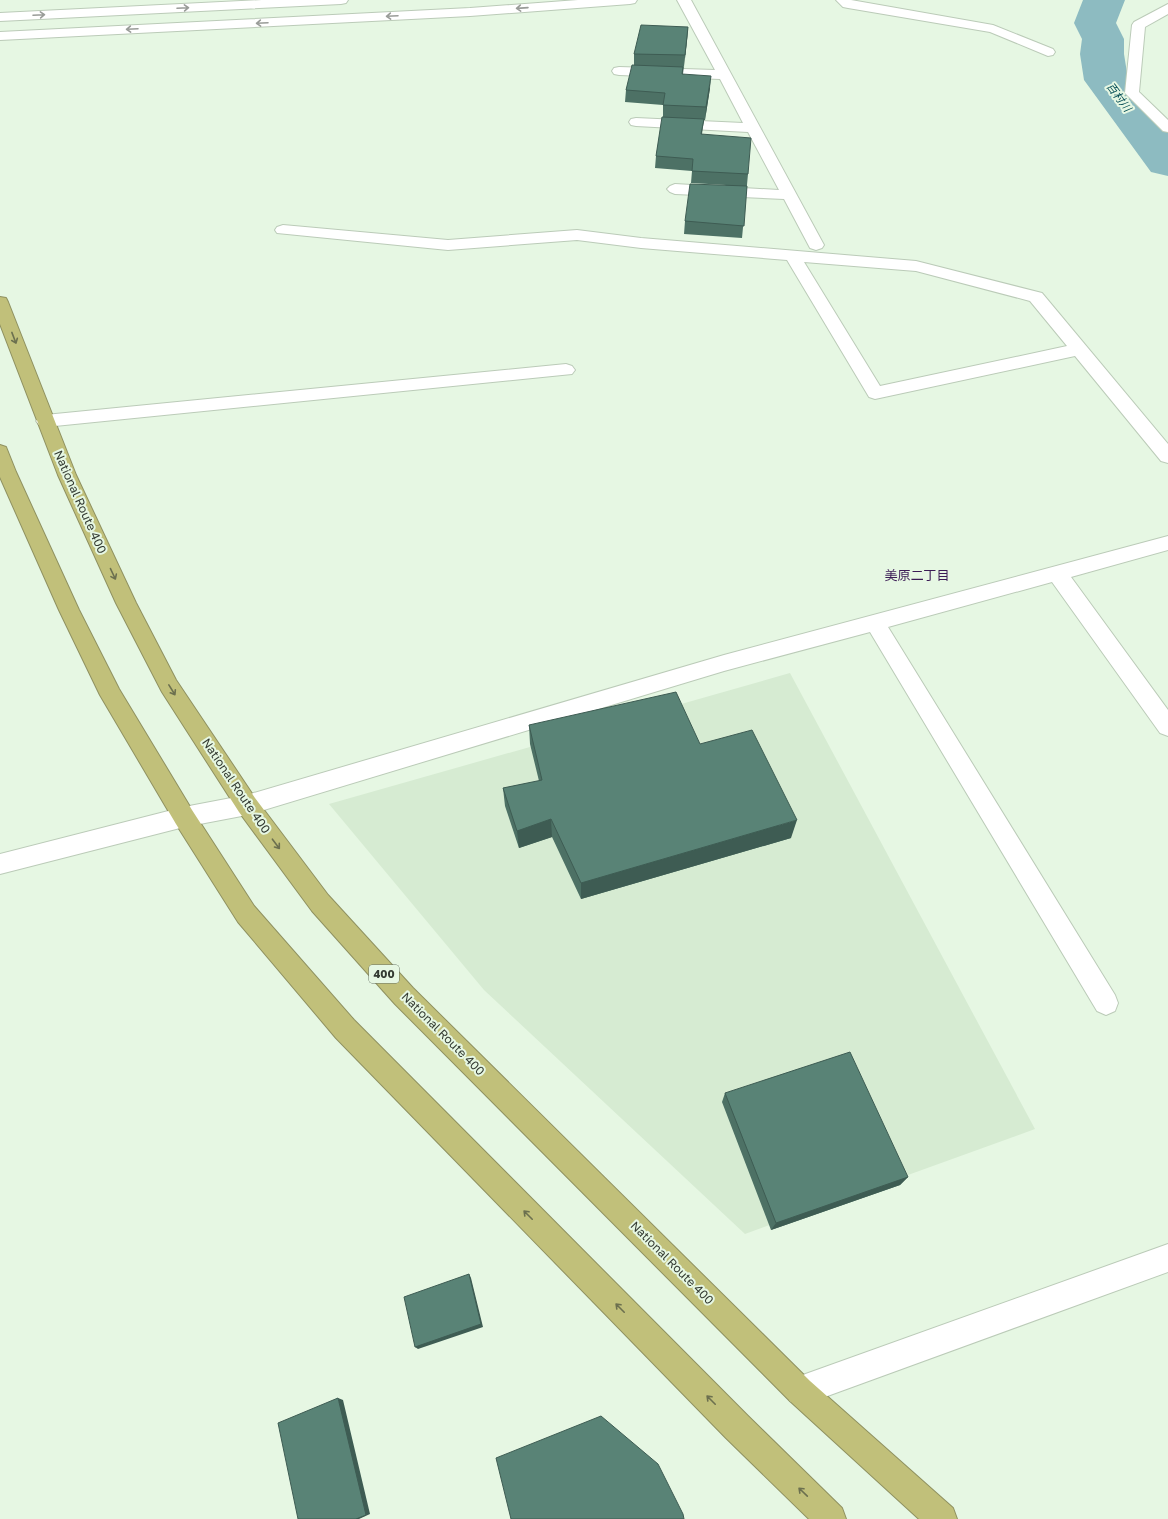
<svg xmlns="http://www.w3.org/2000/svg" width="1168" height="1519" viewBox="0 0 1168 1519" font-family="'Golos Text','Noto Sans JP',sans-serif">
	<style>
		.built { fill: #d6ebd2 }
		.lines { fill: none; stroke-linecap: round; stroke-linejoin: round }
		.river { fill: #8dbbc1; fill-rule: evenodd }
		.minor-casing { stroke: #bbcbb8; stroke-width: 2 }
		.highway-casing { stroke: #8f9161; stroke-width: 2 }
		.minor { fill: #fff; fill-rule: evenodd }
		.highway { fill: #c1c07a; fill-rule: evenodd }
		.wall { fill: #4d7165 }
		.shaded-wall { fill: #3e5c53 }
		.building { fill: #598376; stroke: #3e5c53 }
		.oneway { stroke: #999c98 }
		.oneway2 { stroke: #6c704f }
		.labels { text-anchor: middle; stroke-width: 4; stroke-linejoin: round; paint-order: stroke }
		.far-water-label { font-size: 11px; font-style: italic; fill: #014a52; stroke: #e6f7e3 }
		.shield { fill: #e6f7e3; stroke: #697367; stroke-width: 1 }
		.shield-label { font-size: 11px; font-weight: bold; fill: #333a32 }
		.street-label { font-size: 12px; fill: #333a32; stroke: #e6f7e3 }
		.neighbourhood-label { font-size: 13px; fill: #3b1c55; stroke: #e6f7e3 }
	</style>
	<rect width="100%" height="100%" fill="#e6f7e3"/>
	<path class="built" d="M790,673L1035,1129L745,1234L484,990L329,804Z"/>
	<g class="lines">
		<path class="river" d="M1083,0H1125L1116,23L1124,39V54L1128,79L1168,130V176L1151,172L1084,80L1080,54L1082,39L1074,23Z"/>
		<g class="minor-casing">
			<path id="minor" d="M262,0H348L346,3L341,4L0,21V13Z
				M578,0H637L635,3L630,4L470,16L0,40V32L470,8Z
				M677,0H691L824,245L822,248L816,250L810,248L784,199L675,194L670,192L667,189L670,186L675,184L779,190L748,132L636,126L631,125L629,122L631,119L636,118L743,123L720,79L619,75L614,74L612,71L614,68L619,67L715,70Z
				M836,0H851L993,25L1053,49L1055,52L1053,55L1048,56L990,32L848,8L843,7Z
				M1168,4V14L1145,27L1139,92L1168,120V132L1163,131L1125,93L1132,25L1134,22Z
				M283,225L448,240L577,230L641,238L916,261L1042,293L1168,444V463L1161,461L1075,356L875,399L869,397L787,260L641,248L577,240L448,250L277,233L275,230L277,227ZM804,262L916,271L1030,301L1067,346L880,386Z
				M566,364L572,366L575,370L572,374L45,427L39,425L36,421L39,417L45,415Z
				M1168,536V550L1071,577L1168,710V736L1160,733L1052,582L888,627L1115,995L1118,1003L1115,1011L1106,1015L1097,1011L870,632L724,671L247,815L184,827L0,874V854L184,807L247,795L724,655Z
				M1168,1244V1272L800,1406L790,1401L785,1391L790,1381L800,1376Z"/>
		</g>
		<g class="highway-casing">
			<path id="highway" d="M0,297L6,298L8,302L76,475L136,603L176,680L255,798L328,895L413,988L810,1381L953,1508L957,1519H919L790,1401L395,1004L312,911L239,812L162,692L116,603L58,475L0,324Z
				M0,445L6,447L16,472L79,610L119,689L192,810L254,906L354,1020L748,1416L842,1508L846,1519H809L726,1438L336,1038L238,922L176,824L100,695L59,610L0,477Z"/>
		</g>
		<use href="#minor" class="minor"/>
		<use href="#highway" class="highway"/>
	</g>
	<path class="wall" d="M688,27L687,40L683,74L710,88L705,120H704L702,134L748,174L742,238L684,234L685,221L726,185L691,183L692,171L655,168L656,156L663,117V105L625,102L626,90L634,65V54Z
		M529,725L700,744L791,838L581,899L552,837L519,848L505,806L503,788L539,781L530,744Z
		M725,1093L908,1177L900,1185L771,1230L722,1102Z"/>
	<path class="shaded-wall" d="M688,27L687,40L684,68L685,55Z
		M711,76L710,88L705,120L706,107Z
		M551,819L552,837L519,848L517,831Z
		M797,820L791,838L581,899V883Z
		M908,1177L900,1185L771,1230L776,1223Z
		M469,1274L471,1278L483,1327L418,1349L415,1347Z
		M338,1398L343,1400L370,1514L359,1519H356Z"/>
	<path class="building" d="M641,25L688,27L685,55L634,54Z
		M632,65L683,67L682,74L711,76L706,107L663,105L665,93L626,90Z
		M662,117L704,119L701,134L751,138L748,174L692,171L693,159L656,156Z
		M690,184L747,186L744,226L685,221Z
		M676,692L700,744L752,730L797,820L581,883L551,819L517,831L503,788L542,780L529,725Z
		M850,1052L908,1177L776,1223L725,1093Z
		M469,1274L481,1324L415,1347L404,1297Z
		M338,1398L366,1515L356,1519H298L278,1423Z
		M601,1416L658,1464L683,1514L684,1519H511L496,1458Z"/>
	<defs><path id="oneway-shaft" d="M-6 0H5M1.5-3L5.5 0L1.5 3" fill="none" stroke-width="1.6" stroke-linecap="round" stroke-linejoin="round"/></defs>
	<g class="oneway">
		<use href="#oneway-shaft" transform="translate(183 8) rotate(-3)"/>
		<use href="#oneway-shaft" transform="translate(522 8) rotate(176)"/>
		<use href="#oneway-shaft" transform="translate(39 15) rotate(-3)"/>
		<use href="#oneway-shaft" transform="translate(392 16) rotate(177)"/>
		<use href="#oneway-shaft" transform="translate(262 23) rotate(177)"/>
		<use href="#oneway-shaft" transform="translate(132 29) rotate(177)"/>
	</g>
	<g class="oneway2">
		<use href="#oneway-shaft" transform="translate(14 338) rotate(69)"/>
		<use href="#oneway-shaft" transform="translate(113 574) rotate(65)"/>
		<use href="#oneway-shaft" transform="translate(172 690) rotate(58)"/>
		<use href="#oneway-shaft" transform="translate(276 844) rotate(53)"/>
		<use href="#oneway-shaft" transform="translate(528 1215) rotate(-135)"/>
		<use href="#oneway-shaft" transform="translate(620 1308) rotate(-135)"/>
		<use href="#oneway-shaft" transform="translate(711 1400) rotate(-135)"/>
		<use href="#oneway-shaft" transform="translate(803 1492) rotate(-136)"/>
	</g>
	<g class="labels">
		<g class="far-water-label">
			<text transform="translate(1119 97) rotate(53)" y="4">百村川</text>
		</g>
		<rect class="shield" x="369" y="965" width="30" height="18" rx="3"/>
		<g class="shield-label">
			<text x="384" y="978">400</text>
		</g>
		<g class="street-label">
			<text transform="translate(80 502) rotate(66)" y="4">National Route 400</text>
			<text transform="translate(236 786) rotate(56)" y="4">National Route 400</text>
			<text transform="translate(443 1034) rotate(45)" y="4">National Route 400</text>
			<text transform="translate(672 1263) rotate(45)" y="4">National Route 400</text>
		</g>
		<g class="neighbourhood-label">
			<text x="917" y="580">美原二丁目</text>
		</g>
	</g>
</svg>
